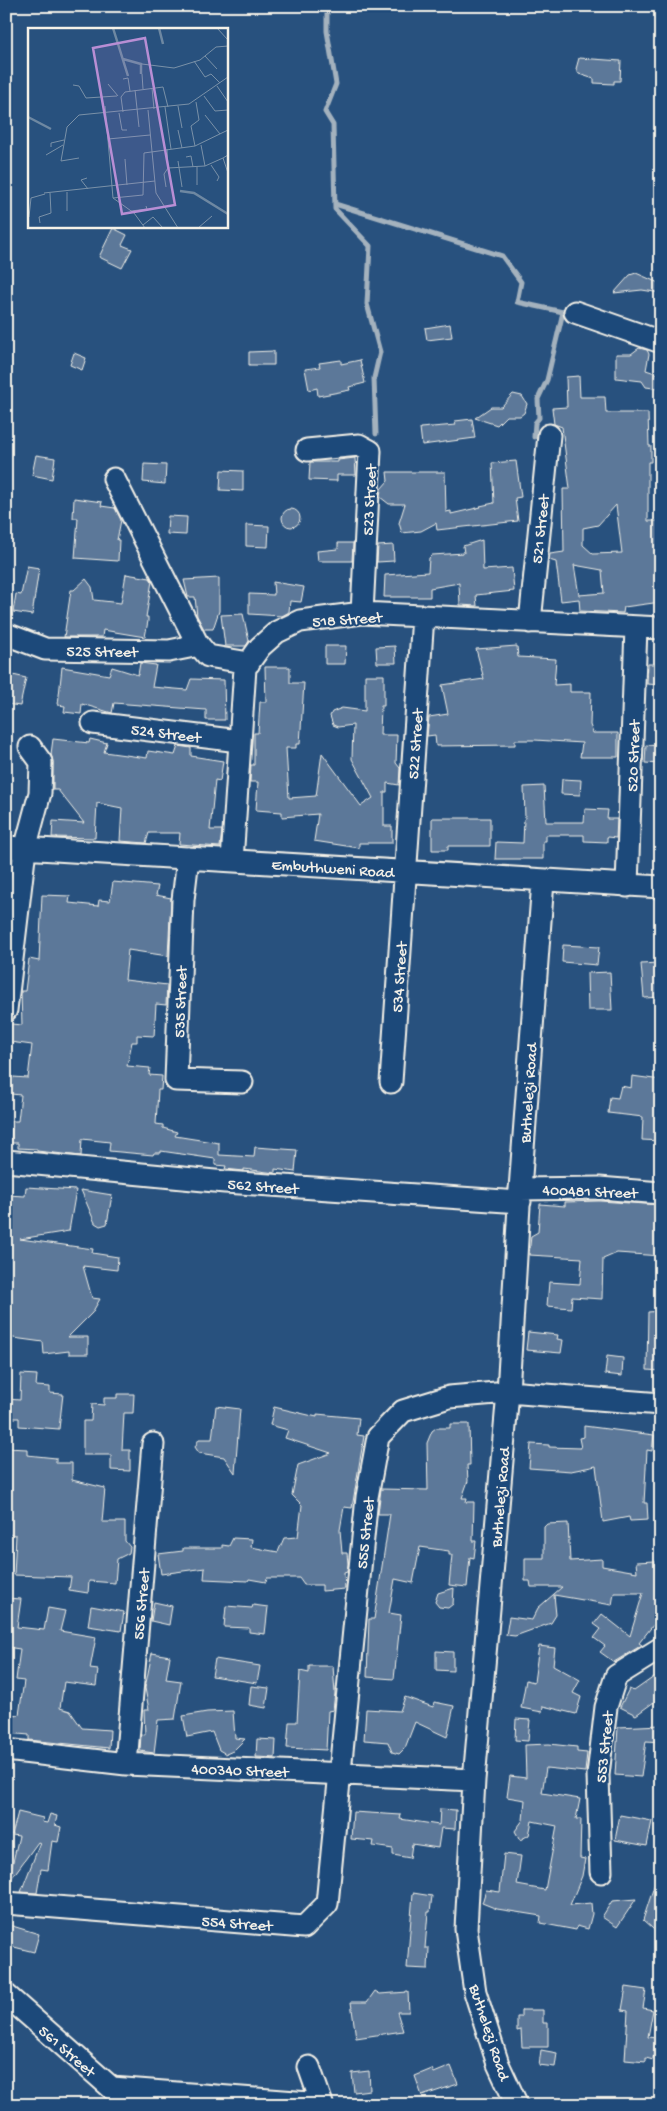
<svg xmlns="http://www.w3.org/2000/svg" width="667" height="2111" viewBox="0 0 667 2111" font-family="'Gochi Hand',sans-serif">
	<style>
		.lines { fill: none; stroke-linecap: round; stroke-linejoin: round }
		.stream { stroke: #a4b2be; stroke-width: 5 }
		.building { fill: #5b7899; stroke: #f4f1e8; fill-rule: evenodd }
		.minor-casing { stroke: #f4f1e8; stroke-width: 25 }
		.minor { stroke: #1f4a7a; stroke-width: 21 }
		.labels { text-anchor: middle; stroke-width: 4; stroke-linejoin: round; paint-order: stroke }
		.street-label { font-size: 16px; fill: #f4f1e8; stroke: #1f4a7a }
		.inset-river { fill: none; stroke: #6e88a2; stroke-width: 2.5 }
		.inset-road { fill: none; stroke: #7a91a8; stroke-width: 1 }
		.view { fill: #b88ed4; fill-opacity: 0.15; stroke: #b88ed4; stroke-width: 2.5 }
		.inset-edge { fill: none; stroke: #f4f1e8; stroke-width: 2.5 }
	</style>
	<rect width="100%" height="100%" fill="#28517e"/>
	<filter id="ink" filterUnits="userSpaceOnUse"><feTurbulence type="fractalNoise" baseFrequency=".02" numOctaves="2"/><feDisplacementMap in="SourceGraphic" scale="10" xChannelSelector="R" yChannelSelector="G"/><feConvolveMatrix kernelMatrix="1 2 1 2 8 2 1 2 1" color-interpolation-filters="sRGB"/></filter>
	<g filter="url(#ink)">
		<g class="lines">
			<path class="stream" d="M327,6V31L336,84L325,112L333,125L335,209L370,246L367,304L380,352L374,378L376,434
				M335,204L502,256L521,282L517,302L563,312L547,380L538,399L539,418L535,423L534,437"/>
		</g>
		<path class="building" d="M579,58L621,61L620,81H614V84L594,83V79L579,74L576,69Z
			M113,228L127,235L122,245L132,249L122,268L99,257Z
			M636,273L661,284V293L642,290L614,293L630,275Z
			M450,324L452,337L427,340L425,328Z
			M639,348L647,350L649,354L646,370L661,375V389L646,387L642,381L616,378V354H631Z
			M274,351V365H249V352Z
			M74,353L86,358L82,370L70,365Z
			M341,360V364L360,360L365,383L349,387L350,390L318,396L317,388L309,390L305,369L320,367L319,363Z
			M579,376L580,397H605L606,413H648L649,446H651V462H648V521H661V602L624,607L623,613L580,611L579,599L561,601L556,562L549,560L550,554L564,552L563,489H570L562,427L554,424L552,408L567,407L566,377ZM616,505L622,553L593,554L583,545V528L598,525ZM574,565L602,570L604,593L579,595Z
			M513,394L522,396L527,404L524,413L520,416H506L497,425L475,418L491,407H501Z
			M472,419L475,438L422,445L420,428L456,425L455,421Z
			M36,455L55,458L52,479L32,475Z
			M355,458L356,475H337V481L309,480L310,462H338V460Z
			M516,461L521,497L515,498L518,521L437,530L436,523L421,531L402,533L399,523L405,504H389L380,497L381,489L388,481L387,472H445L446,512L451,511V514L481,507L480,506L494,503L492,463Z
			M144,464L166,465L165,484L143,482Z
			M221,470L243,471V491L220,490Z
			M74,498L102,502L101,506L115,508L121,520L117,540H119L118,561L75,558L78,518H73Z
			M282 518a9 9 0 1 1 18 0a9 9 0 1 1-18 0Z
			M168,516L187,517L186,535L167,534Z
			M246,525L269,526L268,547L246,546Z
			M482,540L483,570L512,568L514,591L476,595L477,606L460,605L459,583L430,588V597H384L385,575L428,572L429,558L432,555L464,553L463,546Z
			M338,543H353L352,561H318L317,551L338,549Z
			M393,545L394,561L377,562L378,546Z
			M27,566L39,568L32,615L13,612L16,594L21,595Z
			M126,574L150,578L152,581L146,617H148V621L145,637L103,630L102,637H64L71,590H74L86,579L92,587L94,600L121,603Z
			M219,578V611L213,629H204L197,616L195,597H188L184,580Z
			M273,582L304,587L301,602L290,601L289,612L282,616L249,614V594L274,595Z
			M243,614L249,641L246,646H225L221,615Z
			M325,646H346L345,664H325Z
			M395,646L396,663H377L376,647Z
			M517,646L518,657L556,659L554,685L570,684V692H591L590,725L593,733H618V757H580L582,743L535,740H515V745L436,746L435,735L427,736L429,717L448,714L442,685L484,679L476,649Z
			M140,663L156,665L152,687L187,690L191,679L224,680L225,720H206V710L114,703L112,713L82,704L81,714L64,712L65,706L58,705L62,667L109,675L112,667L138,675Z
			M648,664H661V685L647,684Z
			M265,667H290V683H304L300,744H296V748H286L289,798L316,796L322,753L361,806L373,798L352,759L353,725L338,727L333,725L330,716L332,712L342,708L365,711V675H384V706H381L380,735H397L396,763L400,768L399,785L387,783V792H384V826H392V843H359V848L314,841L318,814L282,817V812L256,810L258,782H250L251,765H254V733H258L260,702H266Z
			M13,675L26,678L20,706L6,704V678L12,680Z
			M53,739L89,743L90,739L107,743L104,752L147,758L148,751L175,755L178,746L191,748V756L223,761L220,781L215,780L210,830H222L220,847L179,844L180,833H149L146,843L120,841L122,808L97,803L95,838L52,837L53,821L84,823L58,790H53V762L51,754Z
			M646,745L661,746V764L645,763Z
			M562,779L581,780L580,795L561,794Z
			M544,786L546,822H584L585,809L608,810L607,819H617L616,838L607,837V842L584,841V835H546V841H543V859H495L496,842L523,843L524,819H525L524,787Z
			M432,818H490V846H448V850H432Z
			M113,882L158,886L156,895L171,898L168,956L128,950L125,980L167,985L166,1005L156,1004L154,1036L137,1035V1042H132L127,1066L150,1068L149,1075L162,1076L161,1090H158L156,1124L163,1125V1128L177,1132L175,1136L219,1143V1155L254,1157L255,1147L297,1150L295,1172L275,1169V1173L244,1169V1171L225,1169L226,1166L215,1165V1159L161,1151V1153H154L153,1155L109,1151L110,1142L82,1139L81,1156L37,1151V1149L18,1148V1143H11L12,1121H18L21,1095L11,1094L13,1077L28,1078L32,1045L10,1042L11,1024L22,1025L21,991H25L29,959L39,961L42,895L70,896L69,903L98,906L99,900L110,901Z
			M563,945L599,947L597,965L562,962Z
			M658,963L661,997L644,998L641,964Z
			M610,972L612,1010H588L587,973Z
			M632,1076L661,1080V1141L642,1140L643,1117L608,1113L610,1097L618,1098L621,1086L631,1088Z
			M26,1187L76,1190L69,1231L20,1239L93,1249L92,1253L118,1257L117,1270L83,1266L92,1298L100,1299L92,1313L68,1337H88V1354H69V1351L44,1354L43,1342L6,1337V1316L11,1293H6V1195L25,1196Z
			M81,1190L112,1195L107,1224L100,1226L95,1223Z
			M599,1201L661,1205V1256L617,1253L603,1259L602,1299L572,1297L571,1308L547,1306L549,1282L580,1284L582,1258L529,1255L531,1236L538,1232L540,1204L565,1206V1202Z
			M661,1311V1371L647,1370L648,1312Z
			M528,1332L558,1335L557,1339L563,1340L561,1353L526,1350Z
			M607,1356L623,1358L622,1376L605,1374Z
			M21,1374L37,1375L36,1386L50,1387V1393L63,1394L59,1429L19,1426V1418H6V1399L20,1400Z
			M117,1394H134L133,1413H124L122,1450H130V1471L111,1470V1455H83V1421H91L92,1404L104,1405V1398H117Z
			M216,1406L240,1409L235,1473L224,1457L199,1453L195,1447L199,1439H212Z
			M274,1407L317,1417V1414L359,1418L357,1435L364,1436L352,1508L344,1507L340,1530L342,1553H347L348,1564L347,1572L344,1573L345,1589L322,1591V1585H304L299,1578H267L266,1582L249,1579L248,1581L204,1579L205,1568L161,1574L158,1554L183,1551V1548H222V1545L229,1546L233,1538L252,1539L251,1547L278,1552L284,1538L298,1537L302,1505L292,1495L298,1465L331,1453L285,1438L288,1430L270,1425Z
			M450,1424H469L470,1465H467L468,1481L462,1498H467L466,1502H474L473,1541H476L474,1558L470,1557L467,1587L449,1585L452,1555H449V1551L420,1547L413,1583L395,1579L389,1613L401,1615L394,1679L367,1677L369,1619H374L390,1514H378L381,1489L428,1490L427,1443L432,1431L436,1428H450Z
			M584,1426L654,1435L652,1451L647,1450L644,1503H647L648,1520L630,1521L629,1517L603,1522L596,1466L571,1471L529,1468L531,1444L549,1445V1447L581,1448L579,1438L584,1437Z
			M6,1448L27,1449V1455L56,1458V1463H72V1480L105,1488L102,1522H125V1541L130,1547L129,1553L117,1559L115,1583L89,1581L88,1593L69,1590L71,1577L14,1575L16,1535L6,1534Z
			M568,1523L570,1561L602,1559V1566L637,1572L636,1562L655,1561L656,1616L654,1624L639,1643L642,1645L614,1662L600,1652L605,1646L594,1638L601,1629L594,1624L602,1614L630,1636L643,1593H614L612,1605L554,1595L556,1615L551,1623L515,1636L506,1635L509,1617L532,1620L538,1608L562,1587H531L530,1581H525V1558H544V1527L547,1524Z
			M454,1588L453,1604L448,1608L439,1607L435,1602L438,1593Z
			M6,1598L21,1599L17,1627L44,1630L48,1608L65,1611L60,1631L96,1637L90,1669L98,1670L96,1686L64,1682L60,1708L70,1711L82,1728L110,1730L109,1748L29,1740V1735L8,1733L10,1714L19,1715L24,1681L16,1680L20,1649L6,1647Z
			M154,1602L172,1606L169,1625L151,1621Z
			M253,1605L268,1607L265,1634L249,1632V1628L224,1627L226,1606L252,1608Z
			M91,1606L124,1612L121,1631L88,1626Z
			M539,1646L555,1648L553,1665L580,1680L573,1693L581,1697L576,1714L543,1706L542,1712L521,1708L526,1680L534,1682Z
			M436,1651L453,1652V1671L436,1670Z
			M152,1653L170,1656L166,1679L181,1681L175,1719L158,1720L154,1753L140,1751L141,1734L145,1735L144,1710H149L145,1688Z
			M215,1659L260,1666L257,1683L212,1676Z
			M309,1666H333L335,1693L333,1710L328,1711L326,1750L287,1748L289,1722H297L300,1671L309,1673Z
			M661,1672V1697L636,1715L620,1707L629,1689L634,1691Z
			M251,1686L269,1688L266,1708L249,1705Z
			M405,1697L433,1707L434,1702L454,1706L447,1737L415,1722L405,1748L399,1754L392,1752L388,1742L364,1740L366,1709L400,1711Z
			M233,1711L235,1738L245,1739L233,1751L226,1754L219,1750L212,1732L187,1737L183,1716L207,1712Z
			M516,1719L530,1720L528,1741L515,1740Z
			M661,1725V1742L646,1741L641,1777L615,1775L618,1727Z
			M257,1739L276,1740L275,1758L256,1757Z
			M549,1744L577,1747V1752L587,1753L585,1772L546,1768L542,1793L580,1799L576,1819H581L580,1858L585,1859L582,1876L570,1905L591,1903L592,1914L588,1929L577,1926L576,1930L540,1923L541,1916L497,1909L482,1903L486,1890L500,1892L504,1854L521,1856L517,1885L545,1890L557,1826L532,1821L529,1835L520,1840L515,1831L523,1820L525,1800L507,1797L510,1776L526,1778L525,1745Z
			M440,1809L456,1810L455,1829L441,1828L438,1848L412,1844L410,1858L393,1855V1849L373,1846L374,1841L351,1839L353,1812L401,1815L400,1819L439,1825Z
			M18,1812L43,1818L42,1822L47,1823L50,1814L57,1816L55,1825L61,1827L58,1842L52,1841L48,1870L41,1869L37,1893L21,1892L40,1843L38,1842L8,1883L19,1836L12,1835Z
			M620,1815L652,1821L647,1846L615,1840Z
			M658,1874H661V1936L643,1920Z
			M413,1893L432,1896L430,1912H428L425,1948H429L428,1969L407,1968Z
			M636,1899L617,1927L602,1917L612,1901Z
			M9,1925L39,1934L34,1952L6,1945Z
			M626,1987L646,1990L643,2008L653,2010L648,2037L656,2038L653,2060L646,2058V2062L625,2060L628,2011L622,2010Z
			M375,1991L380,1994L408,1992L409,2012H397L403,2031L356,2038L351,2002H367Z
			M521,2010H543V2023H548V2047H522L521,2030L517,2031V2017H521Z
			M541,2050L557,2053L555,2067L539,2065Z
			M451,2066L458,2084L422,2096L415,2076L432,2069L434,2073Z
			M369,2071L370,2090L354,2092L352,2073Z"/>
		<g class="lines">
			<g class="minor-casing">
				<path id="minor" d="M575,312L661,342
					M307,450L359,445L370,451L362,613
					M114,479L197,643L208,656L249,663
					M530,622L549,435
					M6,634L45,649L169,651L199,645
					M93,723L239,741
					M6,847L661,887
					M188,858L183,900L176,1080L242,1082
					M232,861L245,668L260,647L277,632L300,621L362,613L661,628
					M627,886L636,627
					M6,1010L25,849L40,793L41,762L30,747
					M391,1082L423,616
					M6,1161L225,1182L520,1202
					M520,1189L599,1188L661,1193
					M6,1750L126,1764L474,1780
					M126,1764L153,1444
					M601,1872L598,1775L606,1707L616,1676L661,1648
					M6,1903L304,1927L327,1904L367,1497L378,1437L403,1411L449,1397L508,1392L661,1404
					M6,1995L131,2105
					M112,2088L322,2104L309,2067
					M517,2105L498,2064L475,1992L466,1929L474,1780L508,1392L520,1189L543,881"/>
			</g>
			<use href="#minor" class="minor"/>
		</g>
	</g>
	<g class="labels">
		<g class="street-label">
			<text transform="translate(368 500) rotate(-87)" y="6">523 Street</text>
			<text transform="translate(539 529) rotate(-84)" y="6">521 Street</text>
			<text transform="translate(347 618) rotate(-4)" y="6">518 Street</text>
			<text transform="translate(102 650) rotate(1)" y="6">525 Street</text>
			<text transform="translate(166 732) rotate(7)" y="6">524 Street</text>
			<text transform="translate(414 744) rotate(-86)" y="6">522 Street</text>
			<text transform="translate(632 756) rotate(-88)" y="6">520 Street</text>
			<text transform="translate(333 867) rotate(4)" y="6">Embuthweni Road</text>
			<text transform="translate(398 977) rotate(-86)" y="6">534 Street</text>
			<text transform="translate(179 1002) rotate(-88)" y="6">535 Street</text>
			<text transform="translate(527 1093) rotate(-86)" y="6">Buthelezi Road</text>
			<text transform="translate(263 1185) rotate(4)" y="6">562 Street</text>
			<text transform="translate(590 1190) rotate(2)" y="6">400481 Street</text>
			<text transform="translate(499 1497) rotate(-85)" y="6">Buthelezi Road</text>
			<text transform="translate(364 1533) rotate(-84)" y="6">555 Street</text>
			<text transform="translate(140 1604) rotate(-85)" y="6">556 Street</text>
			<text transform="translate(603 1747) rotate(-84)" y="6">553 Street</text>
			<text transform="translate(240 1769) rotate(2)" y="6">400340 Street</text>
			<text transform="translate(237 1922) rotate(4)" y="6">554 Street</text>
			<text transform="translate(491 2032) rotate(72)" y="6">Buthelezi Road</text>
			<text transform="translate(68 2050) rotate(41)" y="6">561 Street</text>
		</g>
	</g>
	<g transform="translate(28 28)">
		<rect width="200" height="200" fill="#28517e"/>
		<path class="inset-river" d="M85,0L100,48M131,0L135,16M95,31L113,36V46M0,89L23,101M152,163L166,165L200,186"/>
		<path class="inset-road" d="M189,0L200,12M177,28L189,41M166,33L177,49L183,46L192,55M114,36L146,40L172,32L188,19L200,18M114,46L115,61M95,51L100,50L102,63M80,56L90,68M45,57L51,58L58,70L89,68M189,58L200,74M124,60L126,81M107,62L111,99M176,68L187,83L200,82M77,78L85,170L106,185L117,200M150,78L154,100M137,79L143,121M120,82L128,165L150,200M95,84L93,69L97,64L135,59L140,79M91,85L94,102H99M177,87L192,106M150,102L154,120M80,111L122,107M173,117L177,138M167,118L163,98L171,92L168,74M23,119V115L36,112M139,121L140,140M18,127L35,117M200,127L195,130L200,145M158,129L163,128L165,139M51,130L33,133L39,99L51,87L161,76L200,49M97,131L99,157M150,133L154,159M183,137L191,149L189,153M169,139V157M140,140L177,138L195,130M59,150L53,152L60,161M138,159L136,146L140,140M39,164V183M16,165L127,153M85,170L115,167L116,125L167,118L200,102M103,183L119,181L118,178M1,189L3,170L17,166M12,195L11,189L23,185L22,165M115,197L125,189L135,200M170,200L184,188"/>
		<path class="view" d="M117,10L147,177L94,186L65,20Z"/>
		<rect width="200" height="200" class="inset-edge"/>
	</g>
	<rect width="667" height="2111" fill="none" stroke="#1f4a7a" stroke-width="25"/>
	<rect x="12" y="12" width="642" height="2086" fill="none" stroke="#f4f1e8" stroke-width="2" filter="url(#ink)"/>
</svg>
